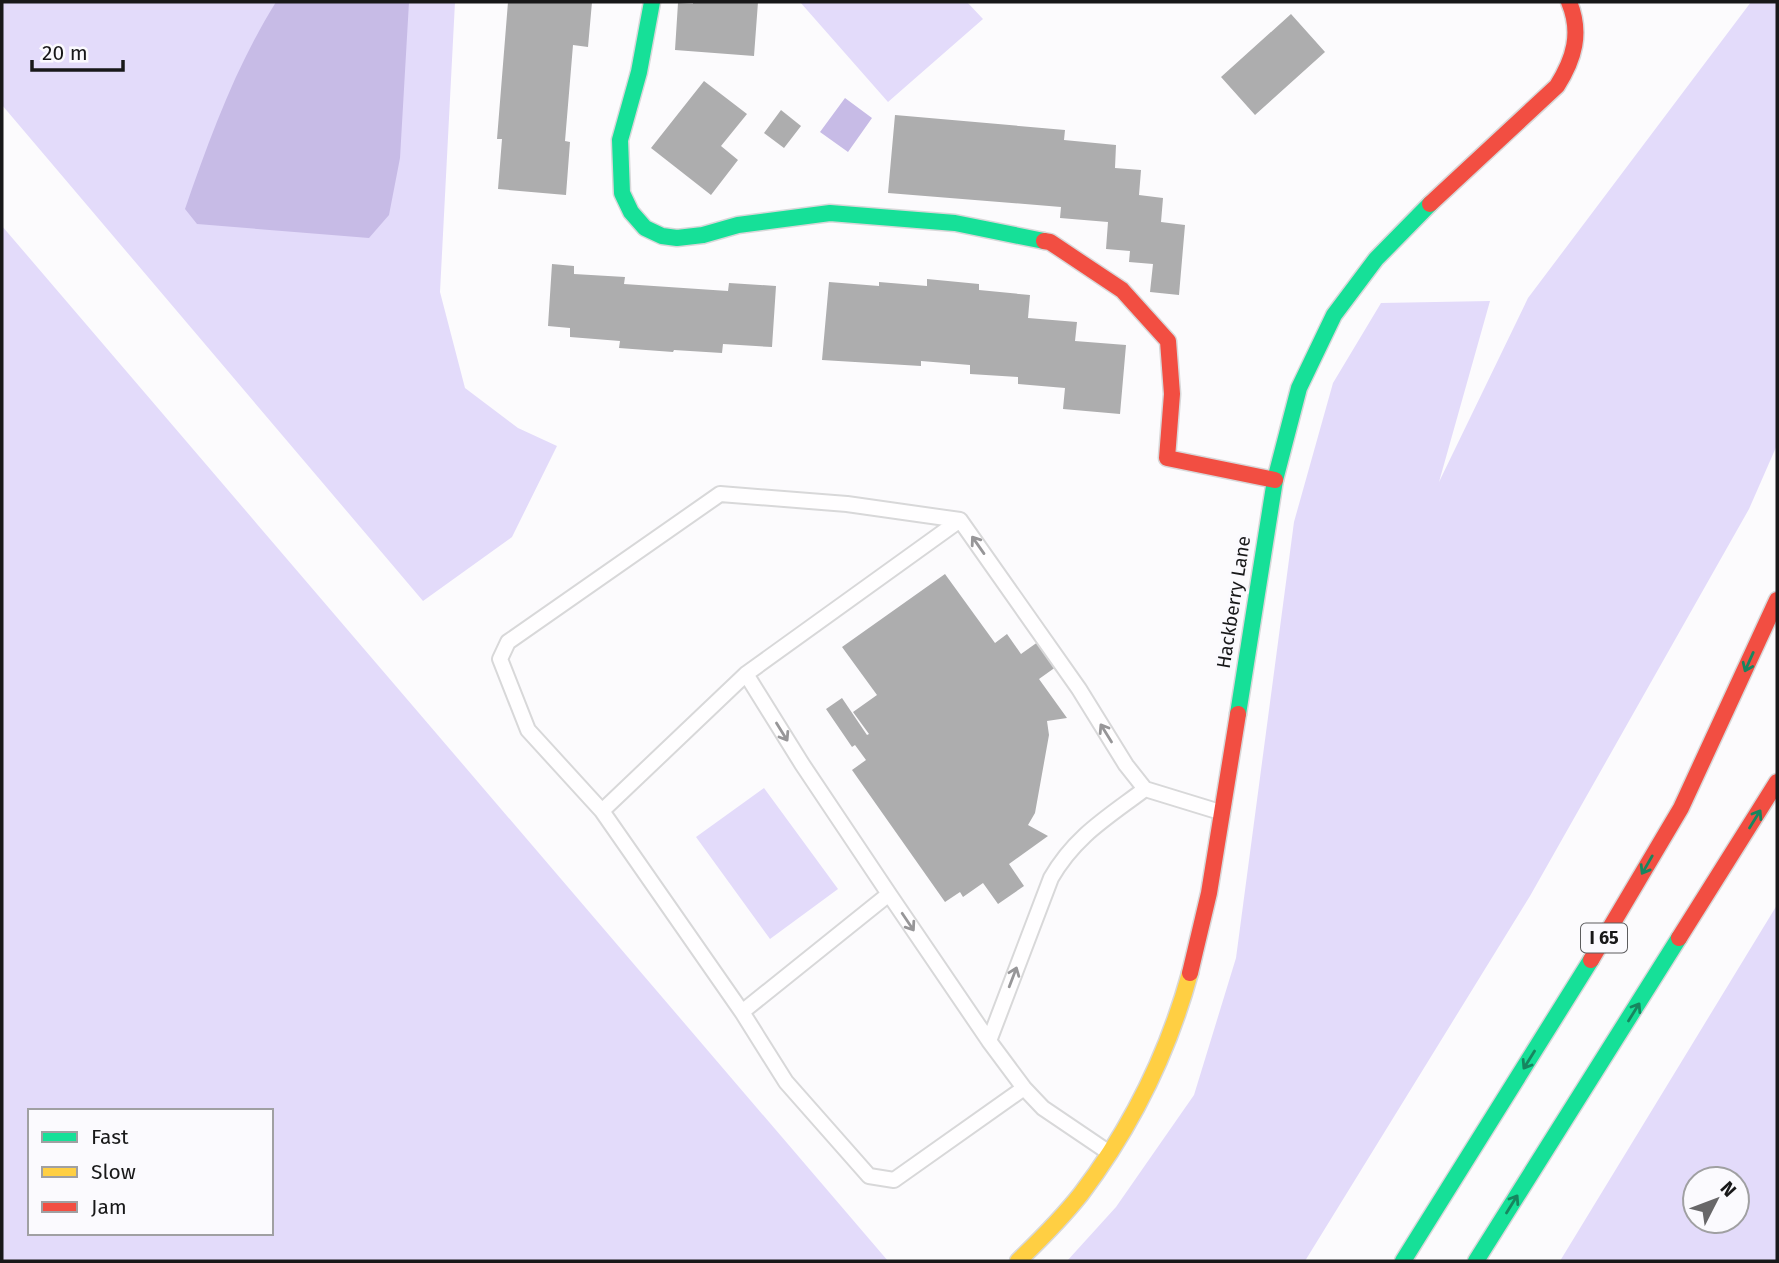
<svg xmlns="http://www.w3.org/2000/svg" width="1779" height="1263" viewBox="0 0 1779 1263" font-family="'Fira Sans',sans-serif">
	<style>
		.green { fill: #e3dbfa; fill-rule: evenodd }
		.water { fill: #c7bbe6 }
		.building { fill: #adadae }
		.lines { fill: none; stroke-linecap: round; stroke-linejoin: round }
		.lane-casing { stroke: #d8d8d9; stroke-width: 18 }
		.fast-casing { stroke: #d8d8d9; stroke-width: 19 }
		.slow-casing { stroke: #d8d8d9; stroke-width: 19 }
		.jam-casing { stroke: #d8d8d9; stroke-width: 19 }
		.lane { stroke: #fffeff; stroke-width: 14 }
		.fast { stroke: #16e098; stroke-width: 16 }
		.slow { stroke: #ffcf43; stroke-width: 16 }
		.jam { stroke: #f24e42; stroke-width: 16 }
		.oneway { stroke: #979698 }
		.oneway2 { stroke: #17865f }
		.labels { text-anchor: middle; stroke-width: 6; stroke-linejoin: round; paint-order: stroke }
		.shield { fill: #fbfafe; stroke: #5c5c5e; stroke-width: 2 }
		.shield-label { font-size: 18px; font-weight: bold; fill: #181819 }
		.street-label { font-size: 19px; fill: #181819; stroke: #fbfafe }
	</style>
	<rect width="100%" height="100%" fill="#fcfbfd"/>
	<path class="green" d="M2,2H455L440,292L465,388L518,428L557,446L512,537L423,601L2,105Z
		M800,2H967L983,19L888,102Z
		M1751,2H1777V445L1749,509L1530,896L1305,1261H1067L1116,1207L1194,1095L1236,958L1294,522L1333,383L1381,303L1490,301L1439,482L1528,298Z
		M2,226L888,1261H2ZM30,1111H271V1233H30Z
		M764,788L838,889L770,939L696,837Z
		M1777,905V1261H1560ZM1737,1179V1221H1695V1179Z"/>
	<path class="water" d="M276,2H409L400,158L389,215L369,238L197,224L185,209C210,137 236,66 276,2Z
		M845,98L872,118L848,152L820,132Z"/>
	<path class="building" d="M508,2H592L588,47L573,45L565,141L570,142L566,195L498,189L502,139H497Z
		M693,2H758L754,56L675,50L678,3L693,4Z
		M1291,14L1325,52L1255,115L1221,77Z
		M704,81L747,114L721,146L738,160L711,195L651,148Z
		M781,110L801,126L784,148L764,133Z
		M895,115L1065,130L1064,140L1116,145L1115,168L1141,170L1139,195L1163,198L1161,222L1185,225L1179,295L1150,292L1153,264L1129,262L1130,251L1106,249L1108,222L1060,218L1061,207L888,193Z
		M552,264L574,266V274L625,277L624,284L728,291L729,283L776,286L772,347L723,344L722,353L674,350L673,352L619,348L620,341L570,337V328L548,326Z
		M927,279L979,284V290L1030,295L1028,318L1077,322L1075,341L1126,345L1120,414L1063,409L1065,388L1018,384V377L970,374V365L921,361V366L822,360L829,282L879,286V282L927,286Z
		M945,574L995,643L1007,634L1021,654L1042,639L1060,664L1039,679L1067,718L1047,721L1049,735L1035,813L1028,825L1048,836L1009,864L1024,886L998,904L983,883L963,897L960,892L945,902L852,770L866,760L855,745L852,747L826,709L842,698L867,735L869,734L853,712L877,695L842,647Z"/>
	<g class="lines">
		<g class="lane-casing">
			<path id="lane" d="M720,494L847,504L960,520L746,674L602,811L528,730L500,659L508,642Z
				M960,520L1079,689L1126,765L1145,789L1220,812
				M746,674L802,764L889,894L989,1041L1024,1088L1043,1108L1108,1152
				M602,811L742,1012
				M889,894L742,1012L786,1082L869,1176L894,1180L1024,1088
				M989,1041L1051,878C1075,836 1108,817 1145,789"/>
		</g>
		<g class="fast-casing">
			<path id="fast" d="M652,2L639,72L620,140L622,193L631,212L645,228L662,236L677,238L703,235L738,225L830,213L955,223L1044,241
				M1238,714L1275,480L1299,388L1334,315L1376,259L1430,204
				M1403,1261L1591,960
				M1476,1261L1679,938"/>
		</g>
		<g class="slow-casing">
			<path id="slow" d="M1018,1261C1040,1240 1062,1218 1081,1194C1131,1128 1168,1053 1190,973"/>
		</g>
		<g class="jam-casing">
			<path id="jam" d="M1430,204L1557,86C1574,59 1582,33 1569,2
				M1044,241L1050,242L1122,290L1168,341L1172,394L1167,458L1275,480
				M1679,938L1777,782
				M1591,960L1681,808L1777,600
				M1190,973L1209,893L1238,714"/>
		</g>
		<use href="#lane" class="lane"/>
		<use href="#fast" class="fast"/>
		<use href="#slow" class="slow"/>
		<use href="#jam" class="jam"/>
	</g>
	<defs><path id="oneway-shaft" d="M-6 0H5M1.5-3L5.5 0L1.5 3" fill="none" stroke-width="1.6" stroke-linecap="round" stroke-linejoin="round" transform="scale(1.75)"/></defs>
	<g class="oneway">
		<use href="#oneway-shaft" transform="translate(978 545) rotate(-125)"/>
		<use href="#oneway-shaft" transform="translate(782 732) rotate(58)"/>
		<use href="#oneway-shaft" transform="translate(1106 733) rotate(-122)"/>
		<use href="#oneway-shaft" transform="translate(908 922) rotate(56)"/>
		<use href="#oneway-shaft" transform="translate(1013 977) rotate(-69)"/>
	</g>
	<g class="oneway2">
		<use href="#oneway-shaft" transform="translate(1749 662) rotate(114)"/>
		<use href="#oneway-shaft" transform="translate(1755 819) rotate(-58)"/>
		<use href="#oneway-shaft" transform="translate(1647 865) rotate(120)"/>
		<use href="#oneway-shaft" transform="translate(1634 1012) rotate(-58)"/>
		<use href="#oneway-shaft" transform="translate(1529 1060) rotate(122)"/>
		<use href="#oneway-shaft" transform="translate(1512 1204) rotate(-58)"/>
	</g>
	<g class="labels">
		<rect class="shield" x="1581" y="923.5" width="46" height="29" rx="5"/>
		<g class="shield-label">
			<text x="1604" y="944">I 65</text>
		</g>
		<g class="street-label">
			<text transform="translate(1233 602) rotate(-81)" y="7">Hackberry Lane</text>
		</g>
	</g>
	<rect width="1779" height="1263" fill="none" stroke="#181819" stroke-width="7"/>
	<rect x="28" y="1109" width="245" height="126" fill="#fbfafe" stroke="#a0a0a2" stroke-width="2"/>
	<rect x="42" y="1132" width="35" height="10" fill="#16e098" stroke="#a0a0a2" stroke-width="2"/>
	<text x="91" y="1144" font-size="21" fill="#181819">Fast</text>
	<rect x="42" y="1167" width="35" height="10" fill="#ffcf43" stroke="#a0a0a2" stroke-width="2"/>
	<text x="91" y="1179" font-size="21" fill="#181819">Slow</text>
	<rect x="42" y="1202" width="35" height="10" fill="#f24e42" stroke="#a0a0a2" stroke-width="2"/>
	<text x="91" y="1214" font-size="21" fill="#181819">Jam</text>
	<g transform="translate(1716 1200) rotate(48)"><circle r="33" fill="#fbfafe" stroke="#a0a0a2" stroke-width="2"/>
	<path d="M0-5L12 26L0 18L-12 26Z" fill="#686769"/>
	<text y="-10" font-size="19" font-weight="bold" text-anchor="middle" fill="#181819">N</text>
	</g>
	<path d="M32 60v10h91v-10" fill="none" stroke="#181819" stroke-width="3.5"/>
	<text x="42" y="60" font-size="21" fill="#181819" stroke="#fbfafe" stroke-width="5" paint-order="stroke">20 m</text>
</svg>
